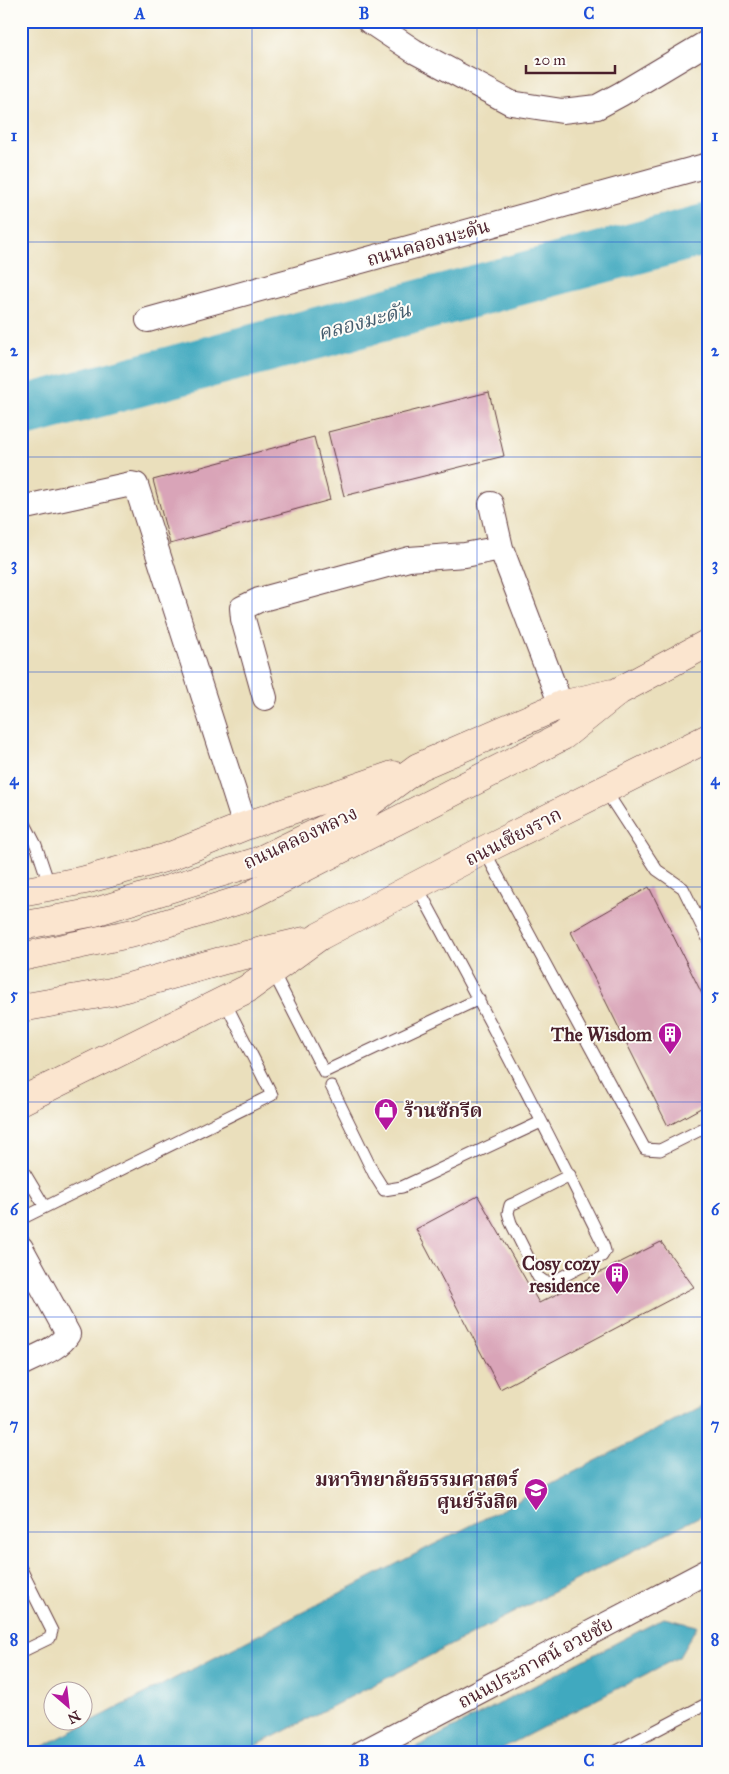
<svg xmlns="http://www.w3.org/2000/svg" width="729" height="1774" viewBox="0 0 729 1774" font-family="'IM FELL Great Primer','Noto Serif Thai',serif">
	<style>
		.water { fill: #3fa9bf; stroke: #446475 }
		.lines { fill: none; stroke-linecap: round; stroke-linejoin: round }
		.river { stroke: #3fa9bf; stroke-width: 52 }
		.building { fill: #d9a4b8 }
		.lane-casing { stroke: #623c41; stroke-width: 13 }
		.street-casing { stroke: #623c41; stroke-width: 26 }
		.secondary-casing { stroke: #623c41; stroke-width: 29 }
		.lane { stroke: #fff; stroke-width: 11 }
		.street { stroke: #fff; stroke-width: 24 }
		.secondary { stroke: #fbe5cf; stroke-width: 28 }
		.grid { fill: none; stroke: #1d4ed8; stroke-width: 1; stroke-opacity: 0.55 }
		.labels { text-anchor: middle; stroke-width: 4; stroke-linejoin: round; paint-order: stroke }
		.street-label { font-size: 19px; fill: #4a1f2b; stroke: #fdfcf7 }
		.poi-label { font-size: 19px; font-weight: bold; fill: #4a1f2b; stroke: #fdfcf7; text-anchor: end }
		.water-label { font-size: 20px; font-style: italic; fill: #455d6e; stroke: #fdfcf7 }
		.neatline { fill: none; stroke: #1d4ed8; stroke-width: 2 }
		.grid-label { font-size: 16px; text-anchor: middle; font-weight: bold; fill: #1d4ed8 }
	</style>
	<rect width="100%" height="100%" fill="#fdfcf7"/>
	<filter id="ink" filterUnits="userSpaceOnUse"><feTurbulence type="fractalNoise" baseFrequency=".02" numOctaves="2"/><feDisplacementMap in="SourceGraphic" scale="10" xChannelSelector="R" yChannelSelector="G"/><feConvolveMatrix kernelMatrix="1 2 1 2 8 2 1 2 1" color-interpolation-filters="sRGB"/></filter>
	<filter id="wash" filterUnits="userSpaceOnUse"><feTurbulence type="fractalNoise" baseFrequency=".0096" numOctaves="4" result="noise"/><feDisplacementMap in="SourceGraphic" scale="20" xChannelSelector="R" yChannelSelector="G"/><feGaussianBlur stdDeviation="1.12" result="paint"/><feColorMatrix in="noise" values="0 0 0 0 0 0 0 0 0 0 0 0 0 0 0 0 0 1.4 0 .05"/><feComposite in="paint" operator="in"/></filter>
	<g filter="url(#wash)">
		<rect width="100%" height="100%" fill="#eadfbc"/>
		<path class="water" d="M708,1403V1512L242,1753H30Z
			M664,1618L697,1626L679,1657L493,1753H405Z"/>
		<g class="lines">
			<path class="river" d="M21,412L708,229"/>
		</g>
		<g id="blocks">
			<path class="building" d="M489,392L504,456L344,496L328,432Z
				M314,437L330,500L170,544L153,480Z
				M649,887L708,1006V1104L668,1126L571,932Z
				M478,1196L539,1303L661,1242L694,1287L500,1389L416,1229Z"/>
		</g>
	</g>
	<g filter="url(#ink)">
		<use href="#blocks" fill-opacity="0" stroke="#623c41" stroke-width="1"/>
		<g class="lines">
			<g class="lane-casing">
				<path id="lane" d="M605,790L657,870L683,888L708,939
					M21,816L36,845L50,887
					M484,850L645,1149L660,1150L708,1126
					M417,886C481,1004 544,1123 603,1244L605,1251L602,1256L552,1282H545L538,1277L511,1223L508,1213L510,1205L515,1203L570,1175
					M272,970L324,1072L479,999
					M331,1086L374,1174L384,1190L402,1187L541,1122
					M21,1167L45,1207
					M21,1219L272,1095L224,1000
					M21,1569L52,1631L50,1638L21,1652
					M613,1753L708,1703"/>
			</g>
			<g class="street-casing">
				<path id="street" d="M369,21L414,51L511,103L562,111L597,107L621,94L708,42
					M148,320L708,165
					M491,504L501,548L561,705
					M21,508L131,484L136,485L245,826
					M265,698L243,619L242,608L259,600L409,559L465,555L501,548
					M21,1248L68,1334C59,1349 36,1356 21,1364
					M362,1753L708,1571"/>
			</g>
			<g class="secondary-casing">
				<path id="secondary" d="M21,892L85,880L168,857L245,826L393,775
					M21,926L95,912L258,861L353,815L418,767L561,705L612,693
					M21,957L138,932L243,899L563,736L619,691L708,643
					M21,1008L111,992L221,961L304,941
					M21,1101L247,989L320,936L484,850L708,738"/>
			</g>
			<use href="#lane" class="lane"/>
			<use href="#street" class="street"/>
			<use href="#secondary" class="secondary"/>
		</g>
	</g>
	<path class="grid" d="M252,21V1753M477,21V1753M21,242H708M21,457H708M21,672H708M21,887H708M21,1102H708M21,1317H708M21,1532H708"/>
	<defs>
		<g id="building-pin" transform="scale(1.25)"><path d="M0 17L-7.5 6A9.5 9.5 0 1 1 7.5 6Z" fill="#b5179e" stroke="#fdfcf7"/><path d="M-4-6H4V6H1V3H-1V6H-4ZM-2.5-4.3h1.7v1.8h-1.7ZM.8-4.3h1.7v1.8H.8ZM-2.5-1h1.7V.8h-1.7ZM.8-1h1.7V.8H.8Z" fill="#fff"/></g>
		<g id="shop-pin" transform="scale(1.25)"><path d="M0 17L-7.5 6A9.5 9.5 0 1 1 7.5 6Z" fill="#b5179e" stroke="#fdfcf7"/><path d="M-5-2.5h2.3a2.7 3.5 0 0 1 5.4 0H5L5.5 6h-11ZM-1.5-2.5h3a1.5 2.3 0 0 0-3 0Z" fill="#fff"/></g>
		<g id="university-pin" transform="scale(1.25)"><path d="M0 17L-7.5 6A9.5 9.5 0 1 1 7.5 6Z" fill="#b5179e" stroke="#fdfcf7"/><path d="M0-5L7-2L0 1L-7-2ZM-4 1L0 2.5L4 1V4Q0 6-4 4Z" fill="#fff"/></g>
	</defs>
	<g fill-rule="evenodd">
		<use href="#building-pin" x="670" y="1034"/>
		<use href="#shop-pin" x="386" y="1110"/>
		<use href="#building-pin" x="617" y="1274"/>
		<use href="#university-pin" x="536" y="1490"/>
	</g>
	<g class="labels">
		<g class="street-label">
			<text transform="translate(428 242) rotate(-16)" y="7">ถนนคลองมะดัน</text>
			<text transform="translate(513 836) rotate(-27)" y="7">ถนนเชียงราก</text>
			<text transform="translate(300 837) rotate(-25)" y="7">ถนนคลองหลวง</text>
			<text transform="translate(535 1662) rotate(-28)" y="7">ถนนประภาศน์ อวยชัย</text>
		</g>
		<g class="poi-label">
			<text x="652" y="1041">The Wisdom</text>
			<text x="404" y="1117" text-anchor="start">ร้านซักรีด</text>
			<text x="600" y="1270">Cosy cozy<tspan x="600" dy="22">residence</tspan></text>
			<text x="518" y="1486">มหาวิทยาลัยธรรมศาสตร์<tspan x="518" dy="22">ศูนย์รังสิต</tspan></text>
		</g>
		<g class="water-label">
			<text transform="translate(364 321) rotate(-15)" y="7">คลองมะดัน</text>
		</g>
	</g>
	<rect width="729" height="1774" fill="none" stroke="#fdfcf7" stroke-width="55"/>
	<g transform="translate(68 1706) rotate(152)"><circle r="24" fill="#fdfcf7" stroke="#b5a4a5"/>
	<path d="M0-4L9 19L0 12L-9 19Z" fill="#b5179e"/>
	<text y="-8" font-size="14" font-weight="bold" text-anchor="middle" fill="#4a1f2b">N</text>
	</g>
	<path d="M526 65v8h89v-8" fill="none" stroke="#4a1f2b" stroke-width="2.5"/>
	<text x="534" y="65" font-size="15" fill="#4a1f2b" stroke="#fdfcf7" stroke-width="4" paint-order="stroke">20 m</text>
	<rect x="28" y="28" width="674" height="1718" class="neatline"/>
	<g class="grid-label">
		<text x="140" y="19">A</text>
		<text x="364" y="19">B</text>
		<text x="589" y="19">C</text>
		<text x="14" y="141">1</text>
		<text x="715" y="141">1</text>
		<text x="14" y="356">2</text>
		<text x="715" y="356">2</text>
		<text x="14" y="570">3</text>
		<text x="715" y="570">3</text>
		<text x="14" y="785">4</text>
		<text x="715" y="785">4</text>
		<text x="14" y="1000">5</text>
		<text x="715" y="1000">5</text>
		<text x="14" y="1215">6</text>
		<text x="715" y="1215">6</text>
		<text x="14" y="1430">7</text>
		<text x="715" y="1430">7</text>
		<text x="14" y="1645">8</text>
		<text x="715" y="1645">8</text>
		<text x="140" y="1766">A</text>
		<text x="364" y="1766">B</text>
		<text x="589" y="1766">C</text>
	</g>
</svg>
